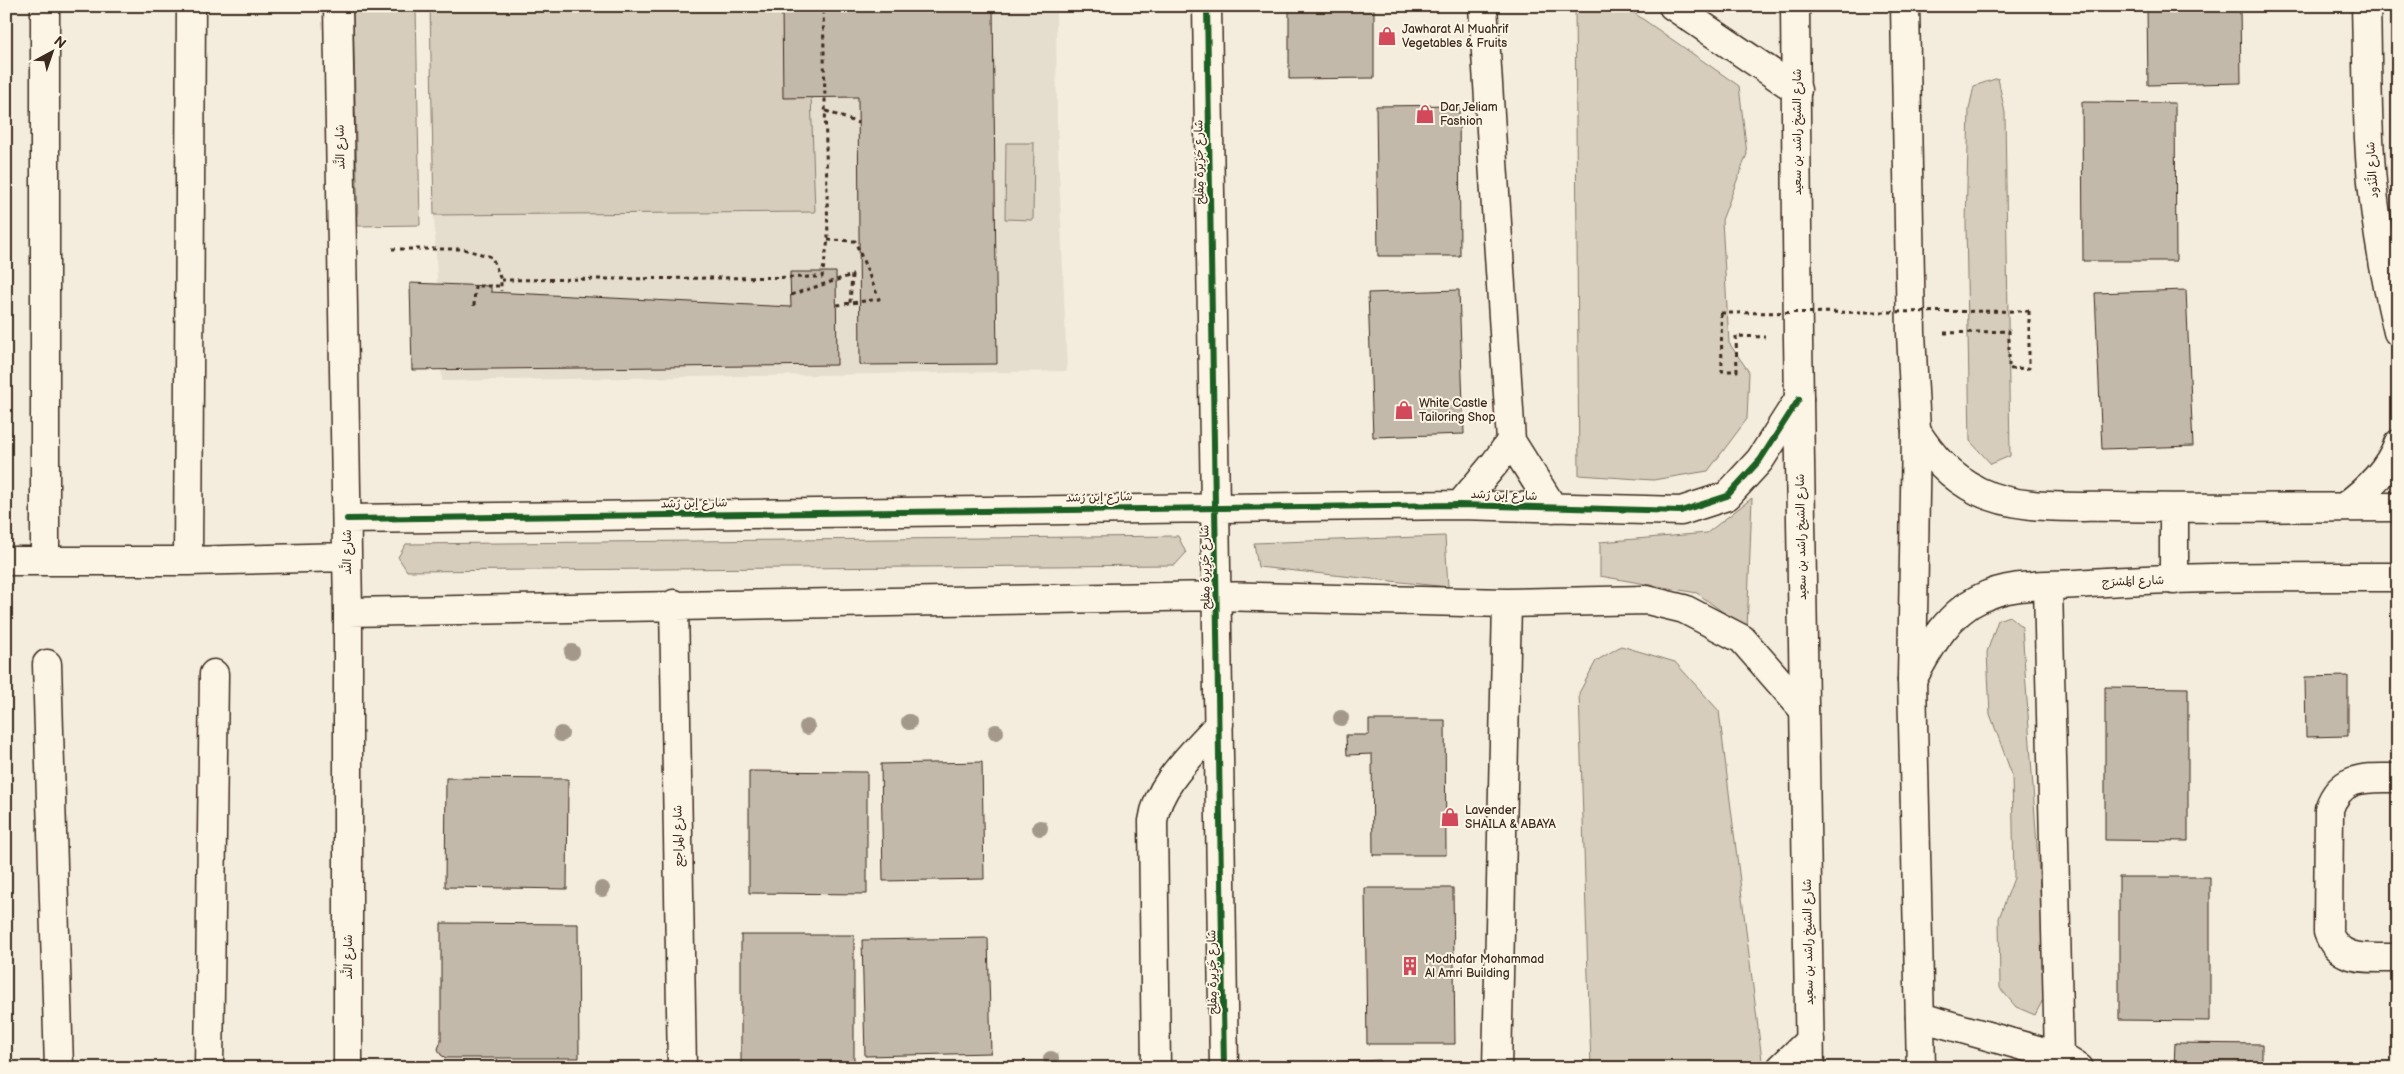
<svg xmlns="http://www.w3.org/2000/svg" width="2404" height="1074" viewBox="0 0 2404 1074" font-family="'Balsamiq Sans','Playpen Sans Arabic',sans-serif">
	<style>
		.built { fill: #e5ddce }
		.green { fill: #d6cdbd; stroke: #887c6e }
		.building { fill: #c3b9aa; stroke: #3b2a1e }
		.lines { fill: none; stroke-linecap: round; stroke-linejoin: round }
		.minor-casing { stroke: #3b2a1e; stroke-width: 31 }
		.major-casing { stroke: #3b2a1e; stroke-width: 31 }
		.path { stroke: #3b2a1e; stroke-width: 3; stroke-dasharray: 4 4; stroke-linecap: butt }
		.minor { stroke: #fcf5e5; stroke-width: 28 }
		.major { stroke: #fcf5e5; stroke-width: 28 }
		.path-bridge { stroke: #3b2a1e; stroke-width: 3; stroke-dasharray: 4 4; stroke-linecap: butt }
		.cycleway-casing { stroke: #fcf5e5; stroke-width: 9 }
		.cycleway { stroke: #1b5e20; stroke-width: 6 }
		.tree { fill: #a4988a }
		.labels { text-anchor: middle; stroke-width: 4; stroke-linejoin: round; paint-order: stroke }
		.poi-label { font-size: 12px; fill: #3b2a1e; stroke: #fcf5e5; text-anchor: start }
		.street-label { font-size: 12px; fill: #3b2a1e; stroke: #fcf5e5 }
	</style>
	<rect width="100%" height="100%" fill="#f4eddd"/>
	<filter id="ink" filterUnits="userSpaceOnUse"><feTurbulence type="fractalNoise" baseFrequency=".02" numOctaves="2"/><feDisplacementMap in="SourceGraphic" scale="10" xChannelSelector="R" yChannelSelector="G"/><feConvolveMatrix kernelMatrix="1 2 1 2 8 2 1 2 1" color-interpolation-filters="sRGB"/></filter>
	<g filter="url(#ink)">
		<path class="built" d="M430,6H1056L1057,121L1067,371L442,381L434,215Z"/>
		<path class="green" d="M353,6H416L420,225L358,226Z
			M430,6H808L815,212L434,215Z
			M1575,6H1624L1739,86L1747,154L1722,220L1729,343L1749,372L1747,419L1708,471L1653,480L1579,475Z
			M1998,78L2005,113L2010,456L1991,464L1970,441L1966,223L1969,109L1974,86Z
			M1006,143H1034L1033,220L1005,219Z
			M1752,498L1747,630L1697,593L1600,576V542L1707,533Z
			M1178,536L1186,553L1175,565L407,571L398,557L406,544Z
			M1445,536L1448,587L1258,567L1254,543Z
			M2009,616L2022,627L2047,992L2035,1015L2016,1007L2000,988L1999,918L2014,878L2012,775L1990,714L1987,652L1998,620Z
			M1621,646L1675,662L1719,711L1762,1060L1754,1068H1591L1579,693L1596,661Z"/>
		<path class="building" d="M782,6H993L997,364L860,365L858,97L783,98Z
			M1289,6H1374V78L1289,79Z
			M2147,6H2240L2241,83L2148,85Z
			M2082,102L2175,103L2176,261H2083Z
			M1459,105L1460,256H1378L1376,106Z
			M790,272H836L837,365L412,370L410,283L491,286V292L791,307Z
			M1459,290L1464,434L1373,437L1368,293Z
			M2186,290L2193,446L2102,449L2095,293Z
			M2348,676V736L2306,737L2305,677Z
			M2105,687L2188,688V841L2105,840Z
			M1369,720H1445L1446,855H1373L1372,754L1347,755L1346,735H1369Z
			M982,762L984,879L883,881L881,764Z
			M749,771L867,772V894L749,893Z
			M446,778L568,779L567,889L445,887Z
			M2119,877H2210V1021L2119,1020Z
			M1365,888H1453L1455,1044H1367Z
			M441,923L578,924L579,1058H446L441,1055L438,1049L441,1041Z
			M741,935H854V1066H741Z
			M988,938L991,1053L865,1056L862,940Z
			M2175,1043L2262,1044V1068H2174Z
			M1380,1060V1068H1292V1064Z"/>
		<g class="lines">
			<g class="minor-casing">
				<path id="minor" d="M338,6L348,612V1068
					M1207,6L1224,1068
					M1483,6L1511,441L1553,508
					M1673,6L1797,90
					M2366,6C2368,76 2366,147 2376,216C2381,255 2389,294 2398,332
					M1916,431C1932,456 1950,477 1978,491C2019,511 2071,506 2116,507C2210,509 2304,507 2398,507
					M1460,505L1495,463L1511,441
					M2344,507C2366,491 2388,471 2398,444
					M2174,508V580
					M347,519L1460,505L1681,511L1727,496L1760,460L1799,399
					M6,561H188L346,557
					M45,561V6
					M188,561L191,6
					M2048,586L2059,1057
					M674,604L682,1068
					M348,612L1217,596L1507,603L1647,600L1684,609L1742,639L1804,710
					M47,664L59,1068
					M1912,680C1929,649 1946,614 1981,598C2010,583 2044,586 2077,584C2183,576 2291,577 2398,577
					M2398,778C2367,778 2341,774 2329,809L2328,932C2339,964 2370,957 2398,958
					M1920,1017L2041,1051L2068,1061L2079,1068
					M209,1068L214,674
					M1156,1068L1153,821C1158,783 1195,752 1219,724
					M1497,1068L1507,603
					M1781,1068L1810,1040"/>
			</g>
			<g class="major-casing">
				<path id="major" d="M1795,6L1798,339L1810,1068
					M1905,6L1911,333L1916,431L1912,680L1921,1068"/>
			</g>
			<path class="path" d="M826,111L858,123
				M828,240L855,241L879,299L837,305
				M392,249H463L492,257L501,280V291
				M501,280L822,277L828,240L823,6
				M791,295L852,275L850,303
				M474,306L475,286H501
				M1721,313L1722,371H1737L1736,336L1765,337
				M1944,333L2009,331V369L2029,368V311"/>
			<use href="#minor" class="minor"/>
			<use href="#major" class="major"/>
			<path class="path-bridge" d="M1721,313L2029,311"/>
			<g class="cycleway-casing">
				<path id="cycleway" d="M1207,6L1224,1068
					M347,519L1460,505L1681,511L1727,496L1760,460L1799,399"/>
			</g>
			<use href="#cycleway" class="cycleway"/>
		</g>
		<g class="tree">
			<circle cx="572" cy="652" r="8"/>
			<circle cx="1341" cy="718" r="8"/>
			<circle cx="909" cy="722" r="8"/>
			<circle cx="807" cy="727" r="8"/>
			<circle cx="996" cy="732" r="8"/>
			<circle cx="561" cy="734" r="8"/>
			<circle cx="1040" cy="828" r="8"/>
			<circle cx="602" cy="889" r="8"/>
			<circle cx="1051" cy="1059" r="8"/>
		</g>
	</g>
	<defs>
		<g id="shop-bare" transform="scale(1.5)"><path d="M-5-2.5h2.3a2.7 3.5 0 0 1 5.4 0H5L5.5 6h-11ZM-1.5-2.5h3a1.5 2.3 0 0 0-3 0Z" fill="#d1495b" stroke="#fcf5e5" stroke-width="2.5" paint-order="stroke"/></g>
		<g id="building-bare" transform="scale(1.5)"><path d="M-4-6H4V6H1V3H-1V6H-4ZM-2.5-4.3h1.7v1.8h-1.7ZM.8-4.3h1.7v1.8H.8ZM-2.5-1h1.7V.8h-1.7ZM.8-1h1.7V.8H.8Z" fill="#d1495b" stroke="#fcf5e5" stroke-width="2.5" paint-order="stroke"/></g>
	</defs>
	<g fill-rule="evenodd">
		<use href="#shop-bare" x="1387" y="36"/>
		<use href="#shop-bare" x="1425" y="114"/>
		<use href="#shop-bare" x="1404" y="410"/>
		<use href="#shop-bare" x="1450" y="817"/>
		<use href="#building-bare" x="1410" y="966"/>
	</g>
	<g class="labels">
		<g class="poi-label">
			<text x="1402" y="33">Jawharat Al Muahrif<tspan x="1402" dy="14">Vegetables &amp; Fruits</tspan></text>
			<text x="1440" y="111">Dar Jeliam<tspan x="1440" dy="14">Fashion</tspan></text>
			<text x="1419" y="407">White Castle<tspan x="1419" dy="14">Tailoring Shop</tspan></text>
			<text x="1465" y="814">Lavender<tspan x="1465" dy="14">SHAILA &amp; ABAYA</tspan></text>
			<text x="1425" y="963">Modhafar Mohammad<tspan x="1425" dy="14">Al Amri Building</tspan></text>
		</g>
		<g class="street-label">
			<text transform="translate(1797 132) rotate(-90)" y="4">شارع الشيخ راشد بن سعيد</text>
			<text transform="translate(340 147) rotate(-91)" y="4">شارع النَّد</text>
			<text transform="translate(1199 162) rotate(-91)" y="4">شارع جَزِيرة مِفلِح</text>
			<text transform="translate(2372 170) rotate(-94)" y="4">شارع النُّدُود</text>
			<text transform="translate(1504 495) rotate(2)" y="4">شارع إبن رُشد</text>
			<text transform="translate(1099 497) rotate(-1)" y="4">شارع إبن رُشد</text>
			<text transform="translate(694 503) rotate(-1)" y="4">شارع إبن رُشد</text>
			<text transform="translate(1801 537) rotate(-91)" y="4">شارع الشيخ راشد بن سعيد</text>
			<text transform="translate(347 552) rotate(-90)" y="4">شارع النَّد</text>
			<text transform="translate(1205 567) rotate(-91)" y="4">شارع جَزِيرة مِفلِح</text>
			<text transform="translate(2133 581) rotate(-2)" y="4">شارع المَسْرَج</text>
			<text transform="translate(678 836) rotate(-91)" y="4">شارع المراجع</text>
			<text transform="translate(1808 942) rotate(-91)" y="4">شارع الشيخ راشد بن سعيد</text>
			<text transform="translate(348 957) rotate(-90)" y="4">شارع النَّد</text>
			<text transform="translate(1212 972) rotate(-91)" y="4">شارع جَزِيرة مِفلِح</text>
		</g>
	</g>
	<rect width="2404" height="1074" fill="none" stroke="#fcf5e5" stroke-width="25"/>
	<rect x="12" y="12" width="2379" height="1049" fill="none" stroke="#3b2a1e" stroke-width="2" filter="url(#ink)"/>
	<g transform="translate(52 52) rotate(40)" stroke="#fcf5e5" stroke-width="4" paint-order="stroke">
	<path d="M0-4L9 19L0 12L-9 19Z" fill="#3b2a1e"/>
	<text y="-8" font-size="14" font-weight="bold" text-anchor="middle" fill="#3b2a1e">N</text>
	</g>
</svg>
